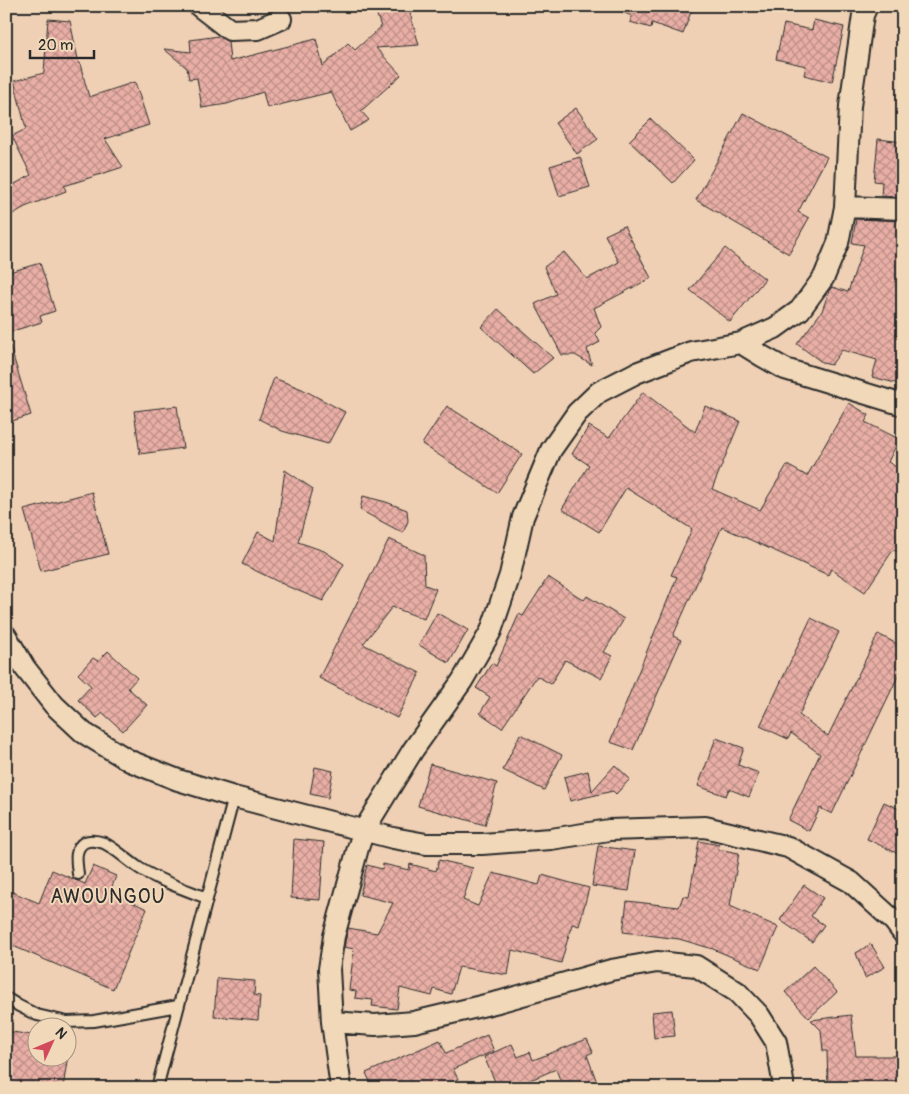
<svg xmlns="http://www.w3.org/2000/svg" width="909" height="1094" viewBox="0 0 909 1094" font-family="Pangolin,sans-serif">
	<style>
		.building { fill: url(#building-cross-hatch); stroke: #2b2b2b }
		.lines { fill: none; stroke-linecap: round; stroke-linejoin: round }
		.lane-casing { stroke: #2b2b2b; stroke-width: 14 }
		.street-casing { stroke: #2b2b2b; stroke-width: 24 }
		.lane { stroke: #f0d8b8; stroke-width: 10 }
		.street { stroke: #f0d8b8; stroke-width: 20 }
		.labels { text-anchor: middle; stroke-width: 4; stroke-linejoin: round; paint-order: stroke }
		.quarter-label { font-size: 20px; letter-spacing: 1px; fill: #2b2b2b; stroke: #f0d8b8 }
	</style>
	<defs>
		<pattern id="building-cross-hatch" width="8" height="8" patternUnits="userSpaceOnUse" patternTransform="scale(1.25)"><rect width="8" height="8" fill="#e9afa6"/><path d="M0 0l8 8M0 8l8-8" fill="none" stroke="#bd8f87"/></pattern>
	</defs>
	<rect width="100%" height="100%" fill="#efd0b4"/>
	<filter id="ink" filterUnits="userSpaceOnUse"><feTurbulence type="fractalNoise" baseFrequency=".02" numOctaves="2"/><feDisplacementMap in="SourceGraphic" scale="10" xChannelSelector="R" yChannelSelector="G"/><feConvolveMatrix kernelMatrix="1 2 1 2 8 2 1 2 1" color-interpolation-filters="sRGB"/></filter>
	<g filter="url(#ink)">
		<path class="building" d="M374,6H408L419,45L376,48L401,75L361,111L369,120L350,131L331,92L267,108L263,92L227,104L202,108L197,78L189,79L187,68L164,49L191,52L190,40L219,36L228,41L230,61L316,39L323,66L348,43L355,50L381,27Z
			M613,6H693L683,34L652,23L651,28L630,22L632,16L612,8Z
			M48,19L70,21L79,64H80L89,97L135,82L149,125L105,139L123,167L64,186L66,191L25,207L6,218V189L31,175L12,136L26,129L14,81L44,73Z
			M814,20L844,27L832,82L804,75L806,66L776,59L784,24L812,30Z
			M576,108L598,139L577,154L555,123Z
			M743,113L827,157L798,212L809,218L789,254L696,200Z
			M651,119L694,160L673,183L629,141Z
			M878,139L903,142V197L881,196L882,182L874,181Z
			M580,157L590,187L559,196L550,166Z
			M856,219L903,221V385L872,377L877,360L842,350L831,365L823,363L797,344L822,311L829,291L832,287L848,292L864,245L852,243Z
			M624,226L651,278L594,308L601,327L595,333L600,342L587,349L592,365L575,355H562L535,304L556,294L544,267L564,252L587,279L619,262L605,235Z
			M725,248L765,279L730,322L690,290Z
			M40,263L55,311L40,316L42,322L6,333V273Z
			M498,309L553,358L533,374L481,327Z
			M6,346H10L31,415L6,423Z
			M274,378L302,389L345,412L328,444L282,431L259,419Z
			M643,392L695,432L705,406L740,421L712,489L760,510L787,465L807,476L849,403L869,415L865,422L899,439L888,462L903,471V554L893,550L865,592L831,569L828,575L722,527L673,636L681,640L633,750L610,742L677,577L671,575L692,529L626,488L599,532L562,509L589,465L572,454L589,426L609,438Z
			M177,406L183,448L140,454L134,411Z
			M447,406L522,454L497,493L422,444Z
			M285,470L313,489L298,542L324,551L344,564L323,601L289,587L242,564L258,532L275,541Z
			M92,492L108,554L41,571L24,510Z
			M363,496L386,502L407,510L408,521L403,533L360,510Z
			M389,539L424,555L425,585L436,589L424,619L392,607L363,644L420,673L397,718L319,678Z
			M548,577L584,600L587,596L624,619L604,652L612,656L601,678L565,660L551,684L537,676L502,728L480,713L490,697L476,688L492,663L496,666L519,614L523,616Z
			M437,613L468,630L449,663L419,645Z
			M811,618L839,632L799,715L828,736L878,634L903,647V666L832,814L820,808L809,831L788,820L820,754L791,733L788,739L760,726Z
			M108,651L137,678L128,688L147,705L123,731L103,713L97,718L78,700L91,686L78,674L93,658L98,661Z
			M520,734L562,755L544,790L503,770Z
			M716,738L744,748L738,765L759,773L749,797L729,789L726,796L698,786Z
			M430,764L497,783L485,825L418,806Z
			M615,765L630,779L616,794L613,791L570,801L564,777L588,771L592,791Z
			M315,767L333,771L328,798L310,794Z
			M884,802L903,811V856L867,839Z
			M294,839L324,842L320,900L291,898Z
			M699,841L719,845L718,849L739,853L730,906L778,927L760,969L713,949L679,939L623,932L627,901L679,907L683,896L689,897Z
			M598,846L635,851L629,891L592,886Z
			M439,860L473,868L463,900L478,906L493,873L539,885L542,875L589,888L579,926L572,924L561,963L512,950L508,975L459,967L451,994L434,989L432,996L400,988L397,1009L372,1006L373,1000L355,998L356,991L349,990L354,949L344,947L348,928L377,933L393,903L360,895L367,865L382,869L383,864L409,870L410,864L436,871Z
			M93,866L116,876L110,892L147,909L113,989L6,943V901L10,891L39,903L52,870L85,884Z
			M804,885L823,898L811,916L824,925L812,942L780,920Z
			M871,944L885,967L865,978L856,953Z
			M813,966L837,992L809,1018L785,992Z
			M217,978L255,981L254,995L260,996L258,1020L214,1016Z
			M672,1010L675,1036L654,1038L652,1012Z
			M851,1015L856,1056H897L903,1063V1088H828L827,1051H823L821,1030L811,1020Z
			M6,1031L38,1036V1056H68V1041H70L63,1088H6Z
			M487,1035L494,1051L453,1069L458,1079L438,1088H373L366,1073L440,1040L446,1053Z
			M587,1039L593,1052L587,1055L599,1088H563L556,1069L512,1088H498L484,1057L512,1044L518,1057L530,1052L533,1060Z"/>
		<g class="lines">
			<g class="lane-casing">
				<path id="lane" d="M78,874C77,864 73,848 85,842C90,840 98,841 104,843C116,849 127,860 139,868C159,881 184,889 207,898
					M6,998L19,1006L37,1015L67,1022L94,1021L178,1006
					M157,1088L234,797"/>
			</g>
			<g class="street-casing">
				<path id="street" d="M199,6L230,30L258,29L281,19
					M845,207L903,209
					M741,343L762,356L785,369L903,405
					M6,636L25,668L54,705L84,733L130,761L178,780L234,797L393,838L426,844H482L551,839L609,830L705,827L788,847L851,882L894,921L903,933
					M332,1022L375,1025L414,1022L498,1002L611,970L657,962L696,966L737,992L759,1015L776,1042L783,1081V1088
					M341,1088L332,1022L329,969L334,936L358,848L364,830L413,750L462,681L491,631L510,575L523,517L551,450L577,413L599,392L636,373L691,352L741,343L775,328L800,310L824,277L838,243L845,207L850,106L863,15L867,6"/>
			</g>
			<use href="#lane" class="lane"/>
			<use href="#street" class="street"/>
		</g>
	</g>
	<g class="labels">
		<g class="quarter-label">
			<text x="108" y="903">AWOUNGOU</text>
		</g>
	</g>
	<rect width="909" height="1094" fill="none" stroke="#f0d8b8" stroke-width="25"/>
	<rect x="12" y="12" width="884" height="1069" fill="none" stroke="#2b2b2b" stroke-width="2" filter="url(#ink)"/>
	<g transform="translate(52 1042) rotate(46)"><circle r="24" fill="#f0d8b8" stroke="#a19380"/>
	<path d="M0-4L9 19L0 12L-9 19Z" fill="#d1495b"/>
	<text y="-8" font-size="14" font-weight="bold" text-anchor="middle" fill="#2b2b2b">N</text>
	</g>
	<path d="M30 50v8h64v-8" fill="none" stroke="#2b2b2b" stroke-width="2.5"/>
	<text x="38" y="50" font-size="15" fill="#2b2b2b" stroke="#f0d8b8" stroke-width="4" paint-order="stroke">20 m</text>
</svg>
